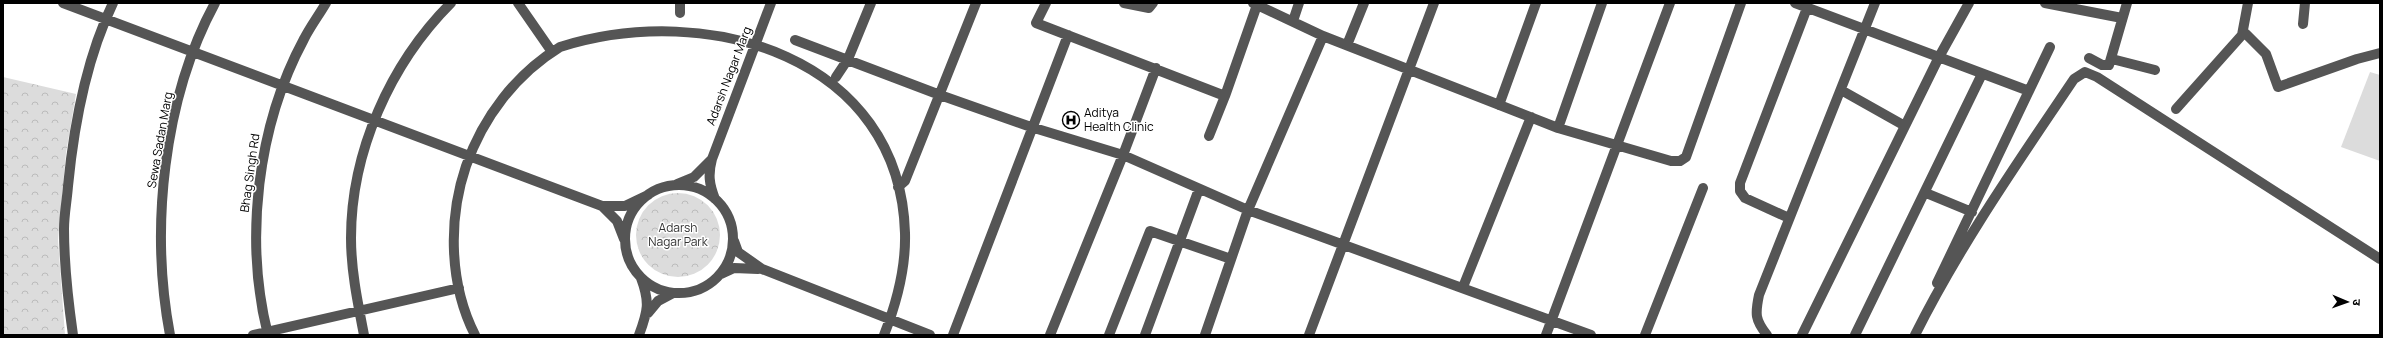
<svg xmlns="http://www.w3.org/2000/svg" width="2383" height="338" viewBox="0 0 2383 338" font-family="Manrope,'Noto Sans Devanagari',sans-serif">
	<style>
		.grass { fill: #dcdcdc }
		.park { fill: url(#park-crowns) }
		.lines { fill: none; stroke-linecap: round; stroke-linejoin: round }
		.minor { stroke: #555; stroke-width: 10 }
		.labels { text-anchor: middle; stroke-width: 3; stroke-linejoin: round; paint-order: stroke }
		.street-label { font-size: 12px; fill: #000; stroke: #fff }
		.poi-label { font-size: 12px; fill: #000; stroke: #fff; text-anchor: start }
		.park-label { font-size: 12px; fill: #333; stroke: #fff }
	</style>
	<defs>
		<pattern id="park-crowns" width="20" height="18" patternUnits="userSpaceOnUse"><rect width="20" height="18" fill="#dcdcdc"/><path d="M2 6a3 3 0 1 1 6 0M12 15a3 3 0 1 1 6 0" fill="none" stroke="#bbb"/></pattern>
	</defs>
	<rect width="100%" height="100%" fill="#fff"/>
	<path class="grass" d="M2370,72L2380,75V161L2341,147Z"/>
	<path class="park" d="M3,77L76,94L66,153L58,240L65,335H3Z
		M636 235a42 42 0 1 1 84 0a42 42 0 1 1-84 0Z"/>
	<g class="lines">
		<path class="minor" d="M63,3L602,206H625L648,195
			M518,3L552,52
			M1046,3L1036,23L1225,96L1257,5
			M1124,3L1149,8L1153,3
			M1253,3L1323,36L1558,128L1671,161H1680L1686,157L1741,3
			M1795,3L2029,91
			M2045,3L2122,18
			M680,13V3
			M1293,21L1299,3
			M2303,24L2305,3
			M2242,35L2246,34L2266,54L2278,87L2357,59L2380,53
			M795,40L940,95L1031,127L1123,155L1248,210L1591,335
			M1347,45L1364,3
			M2089,58L2102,65H2109L2127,3
			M2112,59L2155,70
			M836,77L848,59L871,3
			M1841,90L1905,126
			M1499,105L1536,3
			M2176,109L2242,35L2248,3
			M1558,128L1602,3
			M1209,136L1225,96
			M677,184L694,177L711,160
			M625 239a54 54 0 1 1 108 0a54 54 0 1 1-108 0Z
			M898,187L905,181L976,3
			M1926,193L1972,212
			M715,199C709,184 708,174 712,159L771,3
			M602,206L617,221L624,239
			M1789,218L1745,198L1740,191V183L1807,8
			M734,241L738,252L762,269L930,335
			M721,274L734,268L758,269
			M1937,283L2050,47
			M1463,287L1531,117
			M648,313L658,301L673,293
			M73,335C68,300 64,264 64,229C64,215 67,200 68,186C74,124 86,59 113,3
			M170,335C150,229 163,99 215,3
			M253,335L459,288
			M268,335C244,240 257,126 304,39C310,27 319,15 326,3
			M364,335C358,304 351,271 351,238C351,152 390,64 451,3
			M475,335C449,284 448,219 466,166C483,117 516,74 560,47C709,0 900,58 905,233C906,269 897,302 884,335
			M639,335C648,311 650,302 641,278
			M953,335L1068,35
			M1050,335L1123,155L1156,68
			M1109,335L1150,231L1231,259
			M1145,335L1199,189
			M1205,335L1248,210L1323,36
			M1309,335L1434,3
			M1546,335L1670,3
			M1645,335L1703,188
			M1767,335C1755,320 1755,314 1759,295L1875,3
			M1802,335L1939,57L1969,3
			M1855,335L1982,74
			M1915,335C1960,245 2018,162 2074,79L2085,72L2097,77L2380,259"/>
	</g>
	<defs>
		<g id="hospital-ring" transform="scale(0.9)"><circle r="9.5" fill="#fff" stroke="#000" stroke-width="1.5"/><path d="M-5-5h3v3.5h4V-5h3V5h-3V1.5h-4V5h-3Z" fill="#000"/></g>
	</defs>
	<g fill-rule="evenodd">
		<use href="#hospital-ring" x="1071" y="120"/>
	</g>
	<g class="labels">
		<g class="street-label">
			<text transform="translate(729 76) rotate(-69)" y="4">Adarsh Nagar Marg</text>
			<text transform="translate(160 140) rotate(-80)" y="4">Sewa Sadan Marg</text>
			<text transform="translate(250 173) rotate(-82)" y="4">Bhag Singh Rd</text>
		</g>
		<g class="poi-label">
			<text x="1084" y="117">Aditya<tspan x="1084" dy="14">Health Clinic</tspan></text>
		</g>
		<g class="park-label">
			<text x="678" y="232">Adarsh<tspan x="678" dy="14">Nagar Park</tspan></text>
		</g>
	</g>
	<rect width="2383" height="338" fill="none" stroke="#000000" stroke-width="8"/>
	<g transform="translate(2347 302) rotate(92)" stroke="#ffffff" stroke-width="3" paint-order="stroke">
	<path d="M0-3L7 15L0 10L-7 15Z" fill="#000000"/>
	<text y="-6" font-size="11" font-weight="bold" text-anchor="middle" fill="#000000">उ</text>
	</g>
</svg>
